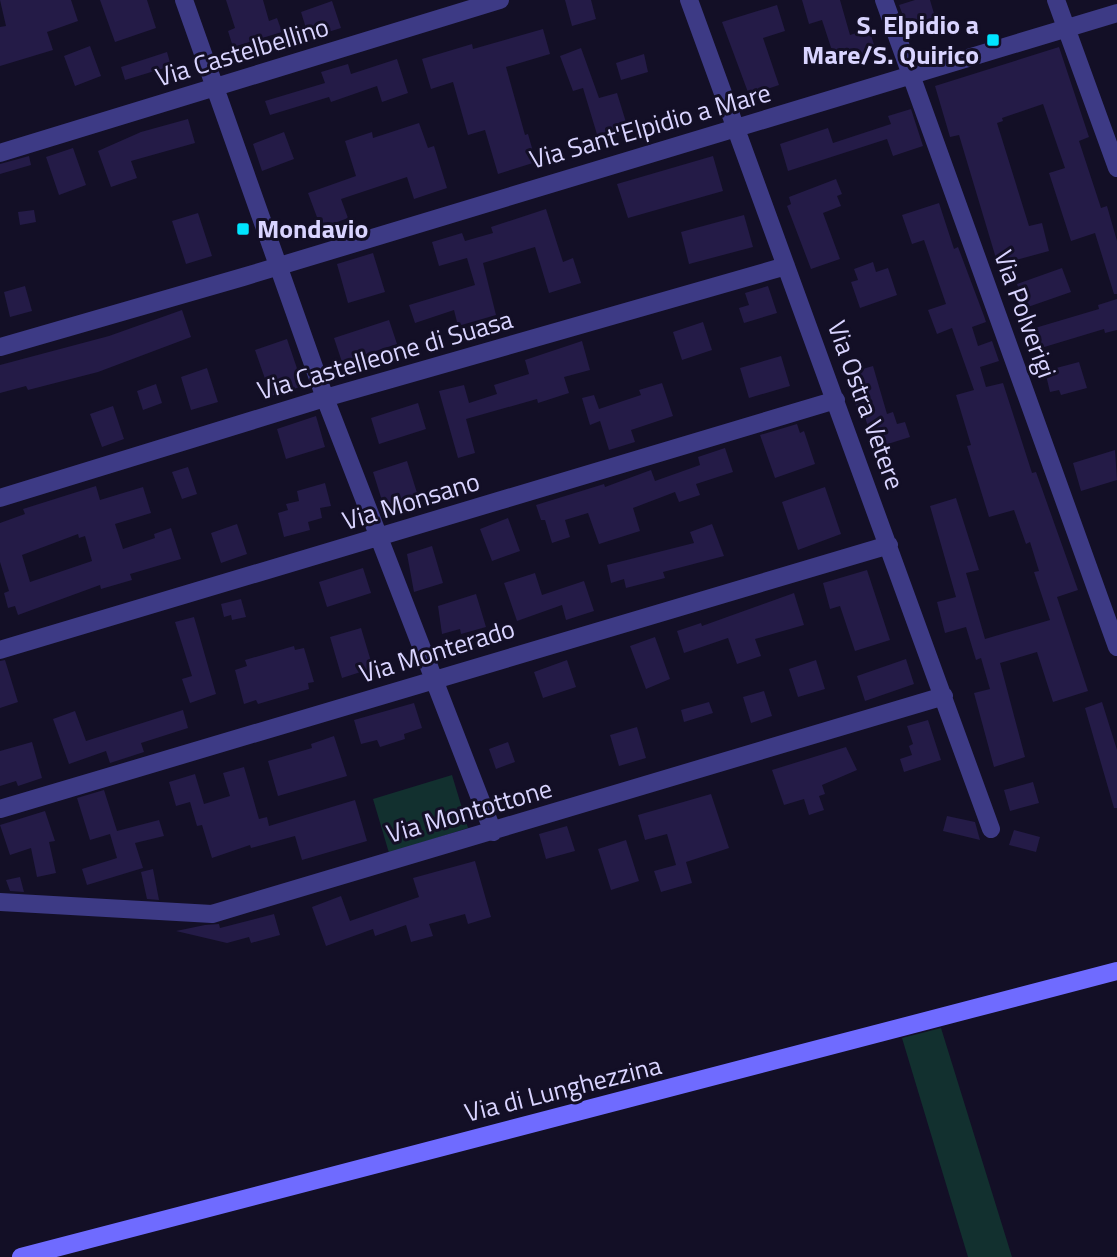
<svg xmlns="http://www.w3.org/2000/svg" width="1117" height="1257" viewBox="0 0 1117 1257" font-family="'Titillium Web',sans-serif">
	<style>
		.green { fill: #12302f }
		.building { fill: #241b47; fill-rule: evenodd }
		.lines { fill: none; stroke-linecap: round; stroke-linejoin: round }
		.street { stroke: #3d3a85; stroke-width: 18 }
		.secondary { stroke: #6f6bff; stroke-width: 18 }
		.poi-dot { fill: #00e5ff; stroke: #130f26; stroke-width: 2.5 }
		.labels { text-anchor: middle; stroke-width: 6; stroke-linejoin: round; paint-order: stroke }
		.poi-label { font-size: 26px; font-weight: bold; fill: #d9d4ff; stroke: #130f26; text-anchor: end }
		.street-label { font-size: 26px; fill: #d9d4ff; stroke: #130f26 }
	</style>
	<rect width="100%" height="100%" fill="#130f26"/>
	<path class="green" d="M452,775L468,828L389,853L373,799Z
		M941,1028L1012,1257H968L902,1038Z"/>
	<path class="building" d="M0,0H71L78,21L47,32L53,50L0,66V27L6,26Z
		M100,0H147L156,28L115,42Z
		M226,0H263L269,21L277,18L282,32L233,47L228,31L235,28Z
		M565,0H591L596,19L572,26Z
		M802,0H840L850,35L869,29L877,54L837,66L822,20L809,24Z
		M915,0H930L935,17L907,26L899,5Z
		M332,1L341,28L309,38L301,12Z
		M777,5L785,31L763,38L779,85L749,95L722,22Z
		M543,29L550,54L506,67L525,135L528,134L536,162L498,174L485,130L468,135L453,82L431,89L422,59L472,44L473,49Z
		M90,46L101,76L75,86L64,56Z
		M1059,47L1089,137L1079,141L1101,208L1107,206L1117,241V294H1114L1095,233L1071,241L1049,173L1065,168L1043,104L1002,118L1003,121L997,123L1029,226L1042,223L1049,251L998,265L959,135L950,137L935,86Z
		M581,48L599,98L617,93L629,132L599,141L583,88L573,91L560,56Z
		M167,52L171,66L125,80L121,67Z
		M644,54L648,72L621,80L616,63Z
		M397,59L408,93L382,102L377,86L331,102L329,97L270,115L265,101L325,83L321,72L348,64L351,74Z
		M911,109L923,146L893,156L887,139L788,171L780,144L828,128L833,143L891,124L888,116Z
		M188,119L195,143L131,161L137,178L111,187L98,151L141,132Z
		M419,123L428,148L434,146L447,188L414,199L407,177L341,199L348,218L321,228L308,193L356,176L345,141L372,132L373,138Z
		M284,132L294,159L262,171L253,144Z
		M73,148L86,185L59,195L46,157Z
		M29,156L31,165L0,174V164Z
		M713,156L723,191L628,218L617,184Z
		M836,179L842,194L837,196L841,206L823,213L840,259L811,269L787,206L791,204L789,197Z
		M939,203L954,249L958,247L984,316L986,322L972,327L978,346L992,341L999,361L980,367L986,387L1003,383L1032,473L1036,472L1078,590L1057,597L1088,691L1053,702L1037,652L1000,663L1025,757L994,767L974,693L990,689L981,658L976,660L966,627L945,633L937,602L956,597L930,506L956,498L979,570L966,573L985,639L1050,620L1034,572L1039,571L1030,542L1026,544L1014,510L989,517L967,446L971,445L956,395L974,390L952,328L937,334L928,310L946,304L924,240L912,244L902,215Z
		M546,209L563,262L573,258L581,283L549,293L535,247L483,263L496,315L458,326L454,310L415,323L409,305L475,285L467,258L439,266L432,242L462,233L465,241L493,233L491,227Z
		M34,210L36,222L20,225L18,212Z
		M198,213L212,256L186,264L172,221Z
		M744,215L753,247L689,264L681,232Z
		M373,253L385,292L348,303L337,264Z
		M873,262L876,272L888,268L897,295L860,308L851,282L858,280L854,269Z
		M1062,268L1071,292L1025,308L1017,284Z
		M25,286L32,311L10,317L4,292Z
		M768,286L777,313L744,323L739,308L749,305L745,293Z
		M1117,299V330L1105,333L1104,329L1041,348L1035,328L1099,309L1098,305Z
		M182,310L191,337L98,372L28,390L26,386L0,393V365L109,336Z
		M389,320L397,344L342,362L334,338Z
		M703,322L712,350L682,360L673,332Z
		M287,339L303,386L271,396L255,350Z
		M582,341L590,370L564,377L569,393L538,403L537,399L466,419L475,453L458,458L439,391L464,385L469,403L497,394L494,385L529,374L525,360Z
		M781,356L790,386L749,398L740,368Z
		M1079,362L1087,388L1061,395L1059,390L1050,392L1045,371Z
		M873,366L887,414L893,412L897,424L905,422L910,437L875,448L861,405L856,406L846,374Z
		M207,368L218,402L191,410L181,377Z
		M662,383L673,416L631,430L635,442L609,450L600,421L590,425L582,398L594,395L599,409L641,395L639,390Z
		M156,384L162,403L143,410L137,391Z
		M418,403L426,429L379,444L371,418Z
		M113,406L124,439L102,447L90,414Z
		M316,416L325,447L286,459L277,429Z
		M797,424L800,433L804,431L815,464L775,478L760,435Z
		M725,448L733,472L696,484L700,495L679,502L675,492L633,508L640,531L599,544L588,513L565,520L570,537L552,543L545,520H541L536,505L604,484L605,487L651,470L655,481L700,465L698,457Z
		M1115,450L1117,480L1081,491L1073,463Z
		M407,461L418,496L384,507L373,472Z
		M188,467L197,494L182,499L172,472Z
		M325,483L331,506L320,508L322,518L308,522L310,530L284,537L278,513L288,510L286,504L299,501L297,491Z
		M96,486L100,500L143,487L151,513L115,524L123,549L155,538L154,534L171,528L181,559L130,574L132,580L101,589L100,585L18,615L15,606L8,608L4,593L9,591L0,562V523L25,514L23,509ZM78,534L79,538L85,536L92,561L30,582L22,555Z
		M825,487L841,534L798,550L782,502Z
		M508,518L520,551L492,561L480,529Z
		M237,524L247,554L221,563L211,533Z
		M712,524L724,556L663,572L665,578L626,588L624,579L611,583L607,565L694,543L690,532Z
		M432,546L443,583L414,592L407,554Z
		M363,568L371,593L327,607L319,582Z
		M867,570L890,640L855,651L840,606L830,609L823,583Z
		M535,573L542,595L584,581L594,611L566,620L562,605L517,621L504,583Z
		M794,593L804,625L755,639L761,656L737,664L728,638L684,653L677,631L701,623L702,626Z
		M476,594L486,627L461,634L460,629L442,634L438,606Z
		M241,599L246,617L232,620L231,615L224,617L221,604Z
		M194,617L216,694L190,703L182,679L192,676L175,622Z
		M361,628L373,668L342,678L330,637Z
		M655,637L670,679L646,689L630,646Z
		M294,646L295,650L304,648L314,682L308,683L309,689L258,704L256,700L244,704L235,670L247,666L245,660Z
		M906,659L914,684L865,701L857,676Z
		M5,660L18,702L0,708V661Z
		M567,660L576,687L543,698L534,672Z
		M816,660L825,689L798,697L789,669Z
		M764,691L772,716L751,723L743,697Z
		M709,702L713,713L684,722L681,710Z
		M1102,702L1117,750V808H1114L1085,708Z
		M414,703L422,728L404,734L405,739L380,747L377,740L361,744L354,720Z
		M183,710L188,728L141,743L144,752L110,763L106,751L69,764L53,719L75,711L86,741Z
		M928,720L941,760L904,772L900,759L912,755L909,746L913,744L907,726Z
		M637,727L646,758L619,766L610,735Z
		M334,736L347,776L278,796L268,761L312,748L311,744Z
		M32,742L42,778L18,786L16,781L0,786V751Z
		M508,742L515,762L496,769L489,749Z
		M846,747L857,770L822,785L825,794L819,796L824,810L809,815L804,799L784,805L772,770Z
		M244,767L259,819L267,817L269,826L355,800L367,841L302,860L295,836L251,848L250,845L212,858L202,825L197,826L190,802L176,806L169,782L195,774L204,804L230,796L223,773Z
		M1033,782L1039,803L1010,811L1004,790Z
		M104,790L117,831L159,820L164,836L135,843L143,868L87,885L82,869L117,858L110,834L90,840L77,798Z
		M711,794L729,848L686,862L692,883L661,892L654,871L676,865L667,834L645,840L638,815Z
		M45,811L55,841L49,842L56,873L37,877L31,848L10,855L0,825Z
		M947,816L975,822L980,840L943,831Z
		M567,826L575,851L546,859L539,834Z
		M1014,830L1040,837L1036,852L1009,845Z
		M626,840L639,881L611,890L598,849Z
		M475,861L491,917L468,924L465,914L429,924L433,936L411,942L406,925L375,936L373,929L326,946L312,907L341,896L350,921L419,897L413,878Z
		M153,869L159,900L147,899L141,872Z
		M20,877L24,892L10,891L6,880Z
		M274,914L280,935L251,943L249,937L227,943L176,931L205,925L219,924L220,928Z"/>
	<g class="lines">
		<path class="street" d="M184,0L325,398L493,832
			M689,0L991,829
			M884,0L1117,647
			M1056,0L1117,168
			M0,153L500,0
			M0,347L243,277L1117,13
			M0,498L325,398L786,266
			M0,650L836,400
			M0,809L889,545
			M0,902L212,914L944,696"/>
		<path class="secondary" d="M21,1257L1117,971"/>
	</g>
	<g class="poi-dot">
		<rect x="986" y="33" width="14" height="14" rx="3.5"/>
		<rect x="236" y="222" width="14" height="14" rx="3.5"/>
	</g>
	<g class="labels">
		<g class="poi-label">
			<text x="979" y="34">S. Elpidio a<tspan x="979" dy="30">Mare/S. Quirico</tspan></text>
			<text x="257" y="238" text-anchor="start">Mondavio</text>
		</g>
		<g class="street-label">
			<text transform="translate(242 52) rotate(-17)" y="9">Via Castelbellino</text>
			<text transform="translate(650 126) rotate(-16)" y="9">Via Sant'Elpidio a Mare</text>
			<text transform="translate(1025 314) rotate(70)" y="9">Via Polverigi</text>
			<text transform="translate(385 355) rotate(-16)" y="9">Via Castelleone di Suasa</text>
			<text transform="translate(866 405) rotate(70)" y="9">Via Ostra Vetere</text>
			<text transform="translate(411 501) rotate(-17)" y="9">Via Monsano</text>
			<text transform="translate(437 651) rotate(-17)" y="9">Via Monterado</text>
			<text transform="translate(469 811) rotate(-16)" y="9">Via Montottone</text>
			<text transform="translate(563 1089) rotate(-14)" y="9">Via di Lunghezzina</text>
		</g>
	</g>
</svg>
